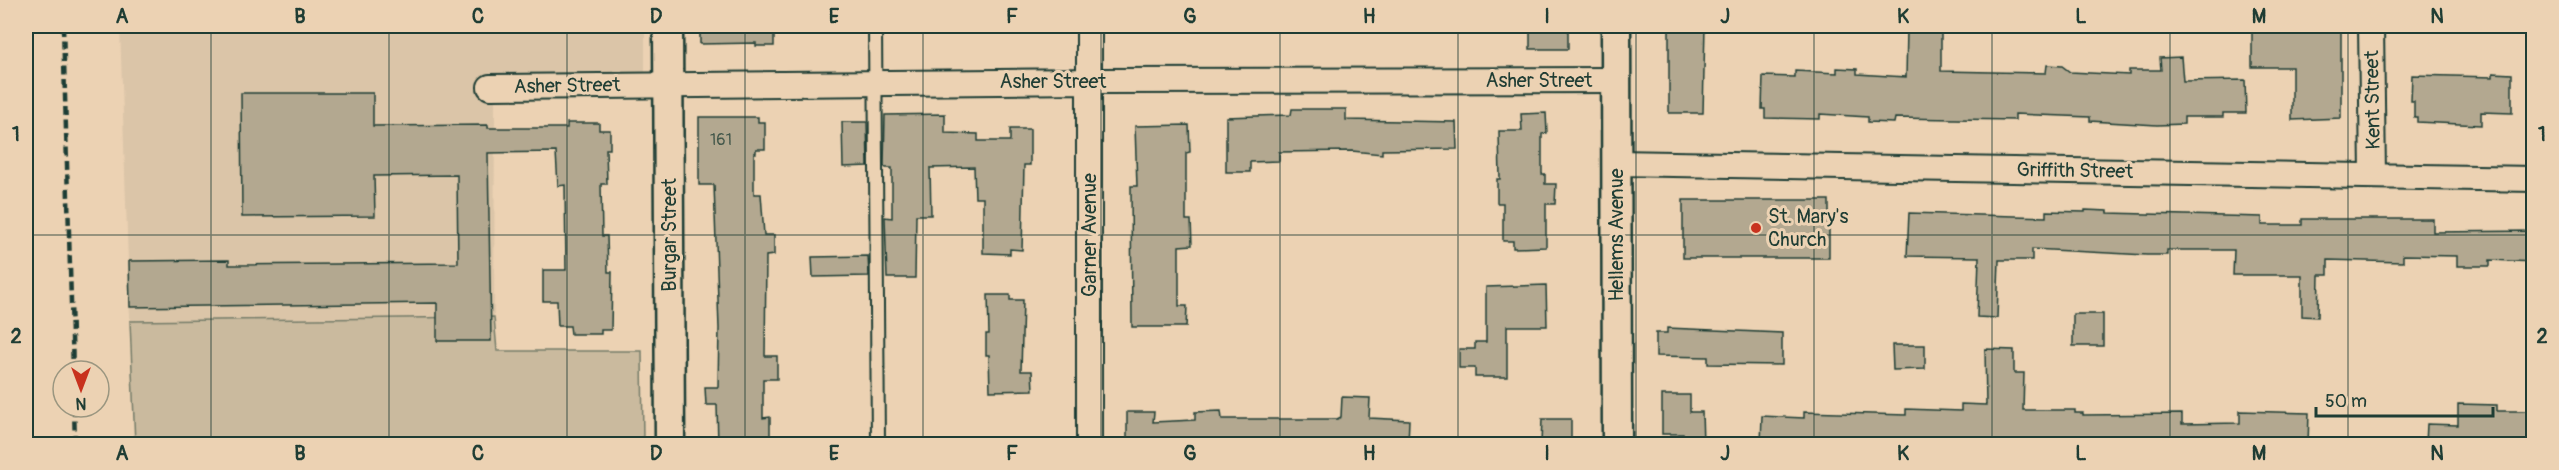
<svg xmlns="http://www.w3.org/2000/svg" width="2559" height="470" viewBox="0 0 2559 470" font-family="Pangolin,sans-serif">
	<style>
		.built { fill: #dbc5a8 }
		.green { fill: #caba9e; stroke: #747c69; stroke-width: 1.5 }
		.building { fill: #b3a890; stroke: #1f3d34; stroke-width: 1.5 }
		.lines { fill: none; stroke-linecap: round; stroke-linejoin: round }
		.service-casing { stroke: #1f3d34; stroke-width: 16 }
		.minor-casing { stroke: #1f3d34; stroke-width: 28 }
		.tertiary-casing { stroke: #1f3d34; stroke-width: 33 }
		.service { stroke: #ecd2b3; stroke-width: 12 }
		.minor { stroke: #ecd2b3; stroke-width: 24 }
		.tertiary { stroke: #ecd2b3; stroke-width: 28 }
		.rail { stroke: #1f3d34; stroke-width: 4.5; stroke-dasharray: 9 4.5; stroke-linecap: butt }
		.grid { fill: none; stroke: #1f3d34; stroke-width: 1.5; stroke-opacity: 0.55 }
		.poi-dot { fill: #c8321e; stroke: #ecd2b3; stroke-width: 2 }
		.labels { text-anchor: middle; stroke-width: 6; stroke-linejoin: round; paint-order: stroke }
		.number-label { font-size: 16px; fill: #44584b }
		.street-label { font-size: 20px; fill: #1f3d34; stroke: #ecd2b3 }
		.poi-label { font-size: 20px; fill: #1f3d34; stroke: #ecd2b3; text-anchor: start }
		.neatline { fill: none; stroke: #1f3d34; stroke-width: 2 }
		.grid-label { font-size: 20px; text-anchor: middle; font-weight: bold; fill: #1f3d34 }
	</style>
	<rect width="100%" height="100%" fill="#ecd2b3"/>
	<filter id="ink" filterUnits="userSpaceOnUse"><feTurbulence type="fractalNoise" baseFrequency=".0167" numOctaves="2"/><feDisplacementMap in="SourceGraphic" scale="12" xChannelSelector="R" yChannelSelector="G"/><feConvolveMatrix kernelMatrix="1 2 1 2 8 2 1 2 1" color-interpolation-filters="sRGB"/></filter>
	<g filter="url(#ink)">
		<path class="built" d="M120,26H645V97L495,98L494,317L130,321Z"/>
		<path class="green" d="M494,317L497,351H642L643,444H135L130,321Z"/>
		<path class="building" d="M700,26H774V46H756V43L700,44Z
			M1530,26H1568V49H1530Z
			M1669,26H1705L1703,113H1669Z
			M2252,26H2341V118L2292,120V67H2252Z
			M1907,30H1941V71L2046,73L2047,65L2062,66L2070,72L2129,75V70H2161L2160,58L2181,57L2183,81L2245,80L2246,113H2223V117H2184V124L2157,125L2090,121V117L2015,114V120L1895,118L1894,123L1868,122V117L1820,114V119L1765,118V109H1762L1763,76L1795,77V71L1837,73V68L1857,69V74L1906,77Z
			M2493,73L2512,74V113L2481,112V125L2417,122V117H2414V101H2411L2412,75L2493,77Z
			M241,93H373V126L488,125V128H567V123H599V130H610V149H606L607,184H601L602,236H607L608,272H612L611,330H601V334H571L570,326H558L557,301H543V270H566L565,185L558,186L556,152L488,153L491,341H437V303L130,307L129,261L229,260V265L458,263L457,175L374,176L375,216L242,217Z
			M1292,109H1346V120L1456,122L1457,149L1382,150V154L1352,151L1279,152V161L1250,162V172H1226V117L1291,115Z
			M1546,113L1547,133L1542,134V174H1545V184H1556L1555,204H1546V247L1513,248V241H1503V203H1497V179H1500L1499,131H1522L1521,114Z
			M945,114V133L978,134V141H1010V129H1030V165H1024L1022,250L1010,249V254L983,253V198H975L974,167L930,168L931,215H916L915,278H887L885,217L892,218V168H886L884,166L885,115Z
			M699,117H758V122H765V149H756V153H754V194H761L764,235H774V255L766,256L765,356H777V379H763V418L770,417V437H748V444H718L717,405H706L705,387H718L719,328L714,185H699Z
			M842,122H867L868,166L843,167Z
			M1189,125L1190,152L1186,153V220H1191L1192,245L1179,246V306H1187L1186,327H1132L1131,186H1137L1135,126Z
			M1683,200H1829V258H1683Z
			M2085,210L2108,211V213L2262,217V225H2302V219H2433V232L2534,231V262L2490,260V266H2457V256L2403,255V262L2328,260V275H2319L2318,317L2302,316V275H2233L2234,250H2167V255H2147L2032,249V260H1999L1997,318L1977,317L1979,257L1907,256L1909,213L2046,217V211L2085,212Z
			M868,256L869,276L813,277L812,257Z
			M1546,285L1547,326H1507V377H1475V368H1459V349H1475V342H1486V287Z
			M988,295H1010V300H1023L1021,371H1032L1033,390L990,391L989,355H986V334H989Z
			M2073,314H2103V346H2073Z
			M1667,328L1782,333V365L1708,364V357L1656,356V333H1667Z
			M1892,345H1925V369L1893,370Z
			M1985,349L2014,350V373H2024L2023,410H2075V413H2083V415L2182,414V424L2240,423V411L2309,413L2308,444H1761L1762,416L1804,418V412L1906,415V409L1961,411V404L1986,405Z
			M1662,395H1690V412H1702L1703,444H1683V434H1662Z
			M1342,397L1370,398L1369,418L1409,420L1408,444H1127V412H1154L1153,422L1195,420V412L1221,411L1222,419H1337L1341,417Z
			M2458,404L2497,405V411H2534V444H2426L2427,424L2458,425Z
			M1542,419H1571V444H1541Z"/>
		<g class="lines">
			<g class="service-casing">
				<path id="service" d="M875,26L878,444"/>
			</g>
			<g class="minor-casing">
				<path id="minor" d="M1089,26V444
					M2371,26L2373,175
					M490,87L1089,81L1616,80
					M1616,163L2534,179"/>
			</g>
			<g class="tertiary-casing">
				<path id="tertiary" d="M668,26L670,444
					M1616,26L1617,444"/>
			</g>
			<use href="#service" class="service"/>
			<use href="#minor" class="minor"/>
			<use href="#tertiary" class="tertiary"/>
			<path class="rail" d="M63,26L73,371
				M74,407L75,444"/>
		</g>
	</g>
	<path class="grid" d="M211,26V444M389,26V444M567,26V444M745,26V444M923,26V444M1101,26V444M1280,26V444M1458,26V444M1636,26V444M1814,26V444M1992,26V444M2170,26V444M2348,26V444M26,235H2534"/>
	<circle class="poi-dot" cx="1756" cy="228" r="6"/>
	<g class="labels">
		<g class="number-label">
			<text x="721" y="145">161</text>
		</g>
		<g class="street-label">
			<text x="1539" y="87">Asher Street</text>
			<text x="1053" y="88">Asher Street</text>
			<text transform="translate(567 85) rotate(-1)" y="7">Asher Street</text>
			<text transform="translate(2372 100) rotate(-91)" y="7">Kent Street</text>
			<text transform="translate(2075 170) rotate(1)" y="7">Griffith Street</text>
			<text transform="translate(669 235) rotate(-90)" y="7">Burgar Street</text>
			<text transform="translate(1089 235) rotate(-90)" y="7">Garner Avenue</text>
			<text transform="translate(1616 235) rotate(-90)" y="7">Hellems Avenue</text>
		</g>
		<g class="poi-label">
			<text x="1768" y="223">St. Mary's<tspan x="1768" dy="23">Church</tspan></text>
		</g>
	</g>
	<rect width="2559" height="470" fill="none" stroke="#ecd2b3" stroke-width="66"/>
	<g transform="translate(81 389) rotate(180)"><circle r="28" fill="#ecd2b3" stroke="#9a9680" stroke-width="1.5"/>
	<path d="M0-4.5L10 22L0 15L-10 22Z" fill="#c8321e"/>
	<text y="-9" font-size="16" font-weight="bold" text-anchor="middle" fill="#1f3d34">N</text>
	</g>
	<path d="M2316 407v9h177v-9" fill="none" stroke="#1f3d34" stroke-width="3"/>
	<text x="2325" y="407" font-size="18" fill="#1f3d34" stroke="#ecd2b3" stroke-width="4.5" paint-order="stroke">50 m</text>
	<rect x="33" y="33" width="2493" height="404" class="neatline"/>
	<g class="grid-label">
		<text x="122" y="23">A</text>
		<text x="300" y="23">B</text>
		<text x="478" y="23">C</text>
		<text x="656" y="23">D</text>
		<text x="834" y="23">E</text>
		<text x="1012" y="23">F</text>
		<text x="1190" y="23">G</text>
		<text x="1369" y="23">H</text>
		<text x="1547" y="23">I</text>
		<text x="1725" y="23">J</text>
		<text x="1903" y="23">K</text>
		<text x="2081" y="23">L</text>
		<text x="2259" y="23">M</text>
		<text x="2437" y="23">N</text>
		<text x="16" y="141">1</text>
		<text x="2542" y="141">1</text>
		<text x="16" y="343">2</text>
		<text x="2542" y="343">2</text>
		<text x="122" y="460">A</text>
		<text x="300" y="460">B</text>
		<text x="478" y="460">C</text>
		<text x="656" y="460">D</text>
		<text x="834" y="460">E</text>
		<text x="1012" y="460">F</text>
		<text x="1190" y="460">G</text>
		<text x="1369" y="460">H</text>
		<text x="1547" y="460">I</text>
		<text x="1725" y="460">J</text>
		<text x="1903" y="460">K</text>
		<text x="2081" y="460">L</text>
		<text x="2259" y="460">M</text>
		<text x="2437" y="460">N</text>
	</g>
</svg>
